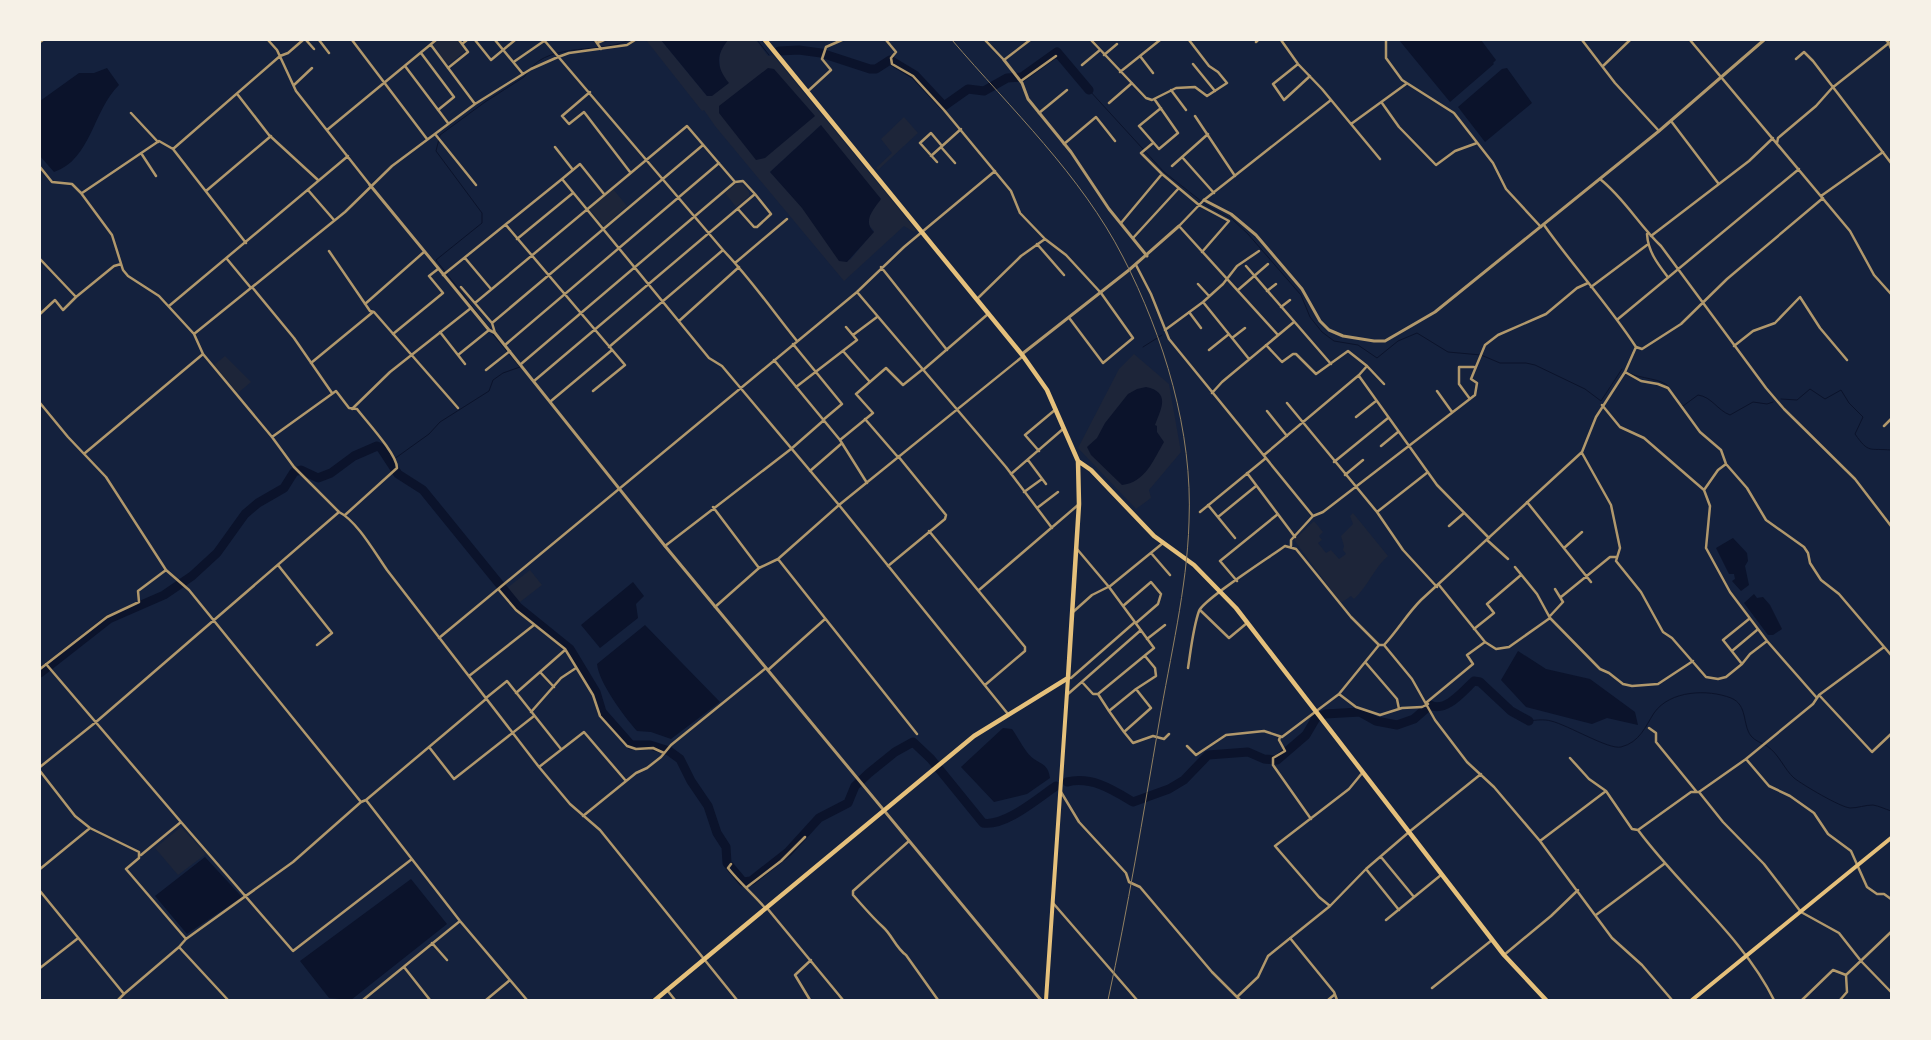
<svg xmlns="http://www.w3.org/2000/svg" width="1931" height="1040" viewBox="0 0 1931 1040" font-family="Cabin,sans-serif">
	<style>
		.green { fill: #1d2539; fill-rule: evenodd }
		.water { fill: #0b132b }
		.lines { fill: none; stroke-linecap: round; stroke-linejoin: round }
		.stream { stroke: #0b132b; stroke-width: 1 }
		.river { stroke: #0b132b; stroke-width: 9 }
		.minor { stroke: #b1986c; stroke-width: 2.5 }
		.tertiary { stroke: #b1986c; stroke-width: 3 }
		.secondary { stroke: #e5c07b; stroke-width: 4 }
		.primary { stroke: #e5c07b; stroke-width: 4 }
		.trunk { stroke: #e5c07b; stroke-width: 4.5 }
		.rail { stroke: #918062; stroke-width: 1 }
	</style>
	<rect width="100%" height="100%" fill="#14213d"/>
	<path class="green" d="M439,40H457L465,51L448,65L433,45Z
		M646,40H661L707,96C711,89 719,78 720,70C720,55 717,53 728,40H756L768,56L773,55L916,230L914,232L904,226L844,281L715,126L704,110L702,111ZM821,125L869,217V225L874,231L850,260L770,172Z
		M904,117L918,133L878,170L876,168L892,153L881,139Z
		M737,183H742L749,192V196L736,207L725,193Z
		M613,189L627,206L604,226L589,209Z
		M1134,354L1169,384L1181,452L1149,490L1151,498L1136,509L1078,448L1119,369Z
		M225,356L251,382L238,393L214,365Z
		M1353,513L1388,556C1374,568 1369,585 1354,599L1351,596L1341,603L1294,540L1314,521L1323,532L1319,536L1322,540L1318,543L1326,553L1331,550L1339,559L1346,554L1343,550L1344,546L1341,536L1353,524L1350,516Z
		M530,570L542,585L520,602L507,588Z
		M181,827L206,854L178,875L155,848Z"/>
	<path class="water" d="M661,40H728C715,56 717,68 729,83L712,96H707Z
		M1399,40H1481L1496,60L1493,63L1494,64L1450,102Z
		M107,68L119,85C93,110 91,160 54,172L40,156V101L79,73H94Z
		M768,68L774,69L815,116L765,158L756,160L719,113V106Z
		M1507,68L1532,103L1485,142L1458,107L1502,69Z
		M821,125L881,199C874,209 862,221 874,232L847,262L839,261L802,208L770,172Z
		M1146,387C1171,392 1161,409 1155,425L1157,426V432L1164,442C1154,459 1145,483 1122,485L1091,455L1087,447L1097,438L1105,423L1128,394L1137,389Z
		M1733,538L1747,553L1748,561L1745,566L1749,585L1741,591L1732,581L1735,579L1734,574H1729L1716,548Z
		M633,582L644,596L636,604L638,618L600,648L581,625Z
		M1754,594L1757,598L1763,597L1770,605L1782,629L1773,635H1768L1744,603Z
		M645,625L720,702L671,739L651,732L637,731C624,716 599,683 597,664Z
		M1518,651L1546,669L1590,679L1635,712L1638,725L1607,718L1592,724L1526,707L1501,680Z
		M1003,728L1012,729C1018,737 1025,753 1034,759C1043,765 1048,765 1050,778L1027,794L994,802L961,767Z
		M205,857L242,897L187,934L155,896Z
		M411,879L447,924L351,1000L329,998L300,961Z"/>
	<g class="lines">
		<path class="stream" d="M757,40L769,55
			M530,69C551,42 602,54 629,40
			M1089,90L1164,172L1206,205L1232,219L1248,234L1301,295L1310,317L1322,332L1334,341L1358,345L1377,358L1398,341L1417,333L1448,352L1481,355L1500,363H1526L1535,365L1585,389L1601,401L1622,369
			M490,329L436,260L482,223V213L436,151L440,135L485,102L524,77L528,72
			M1143,347L1162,335
			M1629,373C1640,379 1662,378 1669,387
			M1781,399L1797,400L1810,389L1825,399L1841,390L1849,403L1863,417L1855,434C1869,454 1869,448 1891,450
			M1682,405L1683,406L1698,395C1712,397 1717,410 1730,415L1753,402L1767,404L1773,402
			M390,462L429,434L440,422L489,391L493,380L503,373L520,367L491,332
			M1529,721C1536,720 1544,719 1551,721C1568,725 1609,750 1621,747C1640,742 1645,727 1654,713C1670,690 1708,689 1731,698C1748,705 1742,724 1751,736C1755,741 1762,743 1767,746C1779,754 1784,769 1794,778C1803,785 1840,807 1850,808C1858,808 1865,805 1873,805C1879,806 1885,809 1891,811"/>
		<path class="river" d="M779,51L799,50L821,53L870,69H876L890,60L915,75L944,106L968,89L984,91L1007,78L1022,77L1057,52L1089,90
			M40,673L109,619L164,595L192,576L217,553L245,514L258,503L284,488L294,472L301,470L318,478L331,473L354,456L377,446L381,448L398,474L423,490L518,607L570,649L596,692L602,712L631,745H650L669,751L680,759L691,781L708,806L717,833L726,847L727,863L743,882L751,881L788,852L819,818L848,803L855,786L869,773L895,752L913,742L931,759L983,823C1005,827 1038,798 1056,786
			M1067,782C1092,776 1113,790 1133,802L1169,789L1184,780L1208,755L1248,752L1264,759L1277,760L1306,735L1316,718L1325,714L1360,712L1376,721L1397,725L1414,719L1430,705C1446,713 1463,691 1474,681L1480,682L1511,711L1529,721"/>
		<path class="minor" d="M268,40L277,50L296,91L370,185
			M306,40L314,49
			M319,40L329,53
			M352,40L427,139
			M459,40L462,44L467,40
			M475,40L491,60L515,40
			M495,40L523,74
			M544,40L723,250C750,278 772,310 797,341
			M595,40L601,49
			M886,40L896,52L891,58L892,64L913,76L944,110L1011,191L1020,213L1045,239L1066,255L1101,293L1133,338L1103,363L1070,319
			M985,40L1004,60L1030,40
			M1091,40L1146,98L1152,100L1176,88L1195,87L1207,96L1227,83L1218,72L1209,66L1189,40
			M1281,40L1298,64L1322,89L1380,159
			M1386,40V58L1402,80L1454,113L1493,163L1506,189L1541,227
			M1582,40L1615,83L1659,131
			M1690,40L1850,231L1874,275L1891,294
			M40,42L43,40
			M1256,42L1258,40
			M597,43L604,40
			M431,45L475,104
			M421,53L454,97L438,110
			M1104,55L1117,44
			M1140,56L1153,73
			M1796,59L1804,52L1813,61L1891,163
			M515,61L544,41
			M1193,64L1215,91
			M1298,64L1273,84L1284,100L1310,76
			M1082,65L1100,50
			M405,66L448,123
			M1603,66L1630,40
			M448,68L468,52L462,44
			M1120,72L1160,40
			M1021,81L1056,56
			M294,85L312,68
			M1171,90L1186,110
			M590,92L562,116L569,124L584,112L630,172
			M807,92L831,70L822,59L826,47L842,40
			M238,95L269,135L318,180
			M1155,100L1178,133L1159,149L1139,126L1161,108
			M1109,103L1132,83
			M1382,103L1399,127L1436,165L1455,151L1477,143
			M131,113L158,142
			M1039,113L1067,90
			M1195,116L1235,176
			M1671,121L1718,183
			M1351,124L1406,84
			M327,130L436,40
			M435,134L476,185
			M1153,143L1141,153L1162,174L1199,205L1229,221L1202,252
			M1777,143L1778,138L1816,106L1832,88L1889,43L1886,40
			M1064,144L1096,117L1115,141
			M555,147L573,170
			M941,147L955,163
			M173,149L280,56L288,53L303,40
			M141,153L156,176
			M931,156L961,129
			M1182,157L1214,193
			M937,162L920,143L931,133L942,146
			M1172,166L1208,134
			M40,167L52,182L72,184L81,193L112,235L123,270L128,276L159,296L194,334L203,354L272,437L294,467L339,512C357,521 375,553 387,570L539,767L570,804L600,830L737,1000
			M562,179L580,164L604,194
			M1600,179C1624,198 1639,225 1661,246L1766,388L1784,409L1855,479L1891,526
			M308,190L334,220
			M206,191L271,136
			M82,193L159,141L173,149L246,243
			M1821,196L1883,152
			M738,209L754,227H757L771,214L755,194
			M1121,223L1162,174
			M506,225L625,365L593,391
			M1647,234C1648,251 1657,263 1667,276
			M1651,236L1749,161L1773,138
			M1133,238L1178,189
			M517,239L573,193
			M1037,244L1064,275
			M329,251L370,311L374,312L458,408
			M465,258L491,289
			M40,259L76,297L114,266L121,264
			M227,259L251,288
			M735,263L787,219
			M1136,265L1151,294L1169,339L1313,516L1291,540V546
			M1246,266L1331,364
			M881,267L947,350
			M443,275L562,179L709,358L722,366L839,505L1008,714
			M1198,284L1209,296
			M252,287L294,338L332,393
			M461,287L492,323L495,333
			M1591,287L1647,245
			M1238,290L1268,264
			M1267,291L1276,284
			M857,292L1006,467L1052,528
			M977,299L1021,256L1045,239
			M1203,302L1249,359
			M475,303L687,126L735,182L743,181L755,194L534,381
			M365,304L424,252
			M169,306L348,156
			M1281,307L1290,300
			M1189,312L1201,328
			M40,314L55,300L63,310L76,297
			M1618,319L1799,169
			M679,321L739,267
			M492,323L703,145
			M1165,330L1203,302L1223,284L1237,266L1259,251
			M440,332L465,364
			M194,334L345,212L392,166L475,104L531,69L558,57L569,53L627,45L635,40
			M393,334L443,293L429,276L438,269
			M853,335L877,317
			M1278,335L1179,226L1204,200L1331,100
			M1232,338L1245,328
			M793,344L842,404L823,420
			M505,345L719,163
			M1734,346L1753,331L1775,323L1800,297L1820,328L1847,360
			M609,347L723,250
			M1636,347L1642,349L1681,324L1727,279L1823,198
			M1209,350L1229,334
			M843,351L870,382
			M458,355L489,330
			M774,360L840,440L867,483
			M311,363L373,312
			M521,364L735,182
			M1367,366L1384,384
			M486,370L510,351
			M923,370L988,314
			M1625,372L1641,381L1658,384L1668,388L1700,432L1721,450L1726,464L1747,488L1766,520L1804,547L1808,553L1810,563L1821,580L1839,594L1891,655
			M1359,376L1437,485L1489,538
			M796,387L857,340L846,327
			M1437,391L1452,412
			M1212,393L1222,382L1294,322
			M1470,399L1459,384V367H1474
			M551,401L612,350
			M40,403L68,437L106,477L166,570L189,590L361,802L366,800L460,921L527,1000
			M1287,403L1377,512L1403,550L1437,587
			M1602,405L1620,427L1644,438L1704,490L1710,506L1706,548L1730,592L1767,641L1817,698
			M352,409L390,372L471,308
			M1267,411L1287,436
			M1356,417L1376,401
			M865,419L897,456
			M1884,426L1891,419
			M272,437L336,391L349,408L357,409C366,421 397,454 397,468L345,515
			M840,440L873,413L856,394L886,368L903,385L923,369
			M1381,446L1398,432
			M1039,451L1025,435L1056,409
			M85,453L203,354
			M1582,453L1611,505L1620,548L1616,561L1641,592L1663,632L1672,638L1706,677L1718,679L1726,677L1742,664L1750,654L1767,641
			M1264,455L1359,375L1367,366L1348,351L1316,374L1296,354H1293L1282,362L1266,345
			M1028,460L1046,484
			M1334,462L1388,418
			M810,471L841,444
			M1247,473L1295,537
			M1011,474L1063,429
			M1345,475L1363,460
			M1704,490L1718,470L1726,464
			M1024,492L1042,479
			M1527,502L1591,582
			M1208,505L1235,538
			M713,507L759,568L778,559L839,505L1022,357
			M1037,508L1058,492
			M1200,512L1266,458
			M1377,512L1428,472
			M1313,516L1323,512L1475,395L1477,383L1471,379L1485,345L1498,335L1546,314L1577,288L1588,283
			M1218,517L1256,486
			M1449,526L1464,513
			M929,531L1025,647V651L985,685
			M1487,540L1508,559
			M665,546L791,449L824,420
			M1564,548L1582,532
			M1077,549L1109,587L1154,648L1098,694
			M1151,553L1170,575
			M778,559L917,734
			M278,565L332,633L317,645
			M888,566L945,519L946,515L898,456
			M1515,567L1537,594L1550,618
			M1237,581L1220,561L1278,514
			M1439,585L1485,642L1496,649L1509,647L1550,618L1600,669L1609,673L1623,684L1632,686L1658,684L1693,661
			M1109,587L1163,543
			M499,590L516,610L565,649L593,695L600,716L627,746L636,749L653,748L664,753
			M979,590L1078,505
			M1561,597L1610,557H1617
			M1123,606L1151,582L1161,594L1158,604L1136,623
			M715,607L759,568
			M1200,610L1229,638L1247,623
			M1073,612L1092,595L1108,587
			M1550,616L1563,602L1555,589
			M1474,629L1494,613L1487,604L1521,575
			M439,638L857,292L904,247L995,171
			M1147,639L1165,625
			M1384,645C1398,630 1407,614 1421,600L1582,452L1596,417L1625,372L1636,347C1608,304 1573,266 1544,225
			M1384,645L1412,679L1435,720L1467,762L1494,787L1540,841L1612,938L1642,965L1672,1000
			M1732,651L1757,630
			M1366,663L1397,699L1399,709
			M46,664L181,822L141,855
			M1742,664L1723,640L1749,619
			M1188,668C1191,649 1193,628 1199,611C1204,599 1270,557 1285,546L1296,549L1351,617L1379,645H1384
			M40,669L107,617L139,602L138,591L166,570
			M768,670L825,619
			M540,672L565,650
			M469,676L534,625
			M1068,678H1071L1135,622
			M1082,682L1093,694H1098L1109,711
			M1136,689L1151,708L1124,732L1109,711Z
			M1136,689L1156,676L1155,668L1145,656
			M516,693L540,672L554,687
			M1068,694L1141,630
			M1339,694L1356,707L1380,715L1402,708L1422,707L1428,704
			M1819,695L1872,752L1891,734
			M486,698L507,681L561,749
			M1427,702L1473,664L1467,655L1485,642
			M531,712L561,678L576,668
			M1649,728L1656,733V742L1696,791
			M1124,732L1133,743L1153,736L1164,739L1169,734
			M1280,737L1279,740L1285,751L1273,758V765L1311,819
			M1187,746L1196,755L1226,735L1264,731L1282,737L1339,694L1379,645
			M429,747L454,779L534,716
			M1570,758L1589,779L1606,791L1632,829L1638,830C1680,887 1743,937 1774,1000
			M1746,759L1769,786L1790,796L1814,813L1828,834L1851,851L1867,887L1877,894H1884L1891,899
			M40,767L96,722L339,512
			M539,767L584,732L626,781
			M40,771L75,816L90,828L139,852V858L126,869L186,939L179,947L228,1000
			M1061,792L1079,822L1126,873L1129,882L1140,887L1212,972L1240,1000
			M1699,792L1723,822L1764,864L1801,912L1839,933L1861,961L1891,992
			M366,800L486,699
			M583,816L636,773L647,768L661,757L671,745L766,668
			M181,822L293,951L412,859
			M1638,830L1691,792H1699L1746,759L1813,704L1819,695L1884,647
			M909,841L853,891V895C863,906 872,917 883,927C892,935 896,948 906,955L938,1000
			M1540,841L1606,791
			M1381,857L1414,897
			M731,864L728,868C740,883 753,894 766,909
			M40,869L90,828
			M1366,869L1399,910
			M747,887L781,861L805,837
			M40,891L124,994L118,1000
			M1053,903L1137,1000
			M1330,906L1319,897L1275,846L1349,789L1363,772
			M767,908L843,1000
			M1596,915L1664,864
			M1386,920L1441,875
			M1290,938L1334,992L1337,1000
			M186,939L293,862L361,802
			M432,943L447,960
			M1504,955L1551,916L1578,890
			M404,967L430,1000
			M40,968L77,939
			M1432,988L1492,940
			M667,990L675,1000
			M124,994L179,947
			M1237,997L1258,977L1268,956L1330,906L1366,869L1409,832L1481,774
			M363,1000L460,921
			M486,1000L510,980
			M810,1000L795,975L811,960
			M1328,1000L1334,995
			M1802,1000L1833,970L1846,975
			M1840,1000L1847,992L1846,975L1891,932"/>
		<path class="tertiary" d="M1889,43L1891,48
			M1004,60L1022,83L1028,99L1071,152L1109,209L1147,256
			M370,185L489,330L495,333L665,546L1041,1000
			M1204,200L1231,214L1256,235L1302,289L1320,321L1329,330L1343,336L1374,341H1385L1435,312L1659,131L1764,40
			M1022,354L1129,270L1179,226"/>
		<path class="secondary" d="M1046,1000L1068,678"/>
		<path class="primary" d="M1692,1000L1891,838"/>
		<path class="trunk" d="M765,40L1023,356L1047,390L1078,461L1091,470L1154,536L1194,565L1236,608L1504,955L1546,1000
			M655,1000L974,736L1068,678L1079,504L1078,461"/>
		<path class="rail" d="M952,40C1011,109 1081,175 1123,257C1164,337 1193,431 1189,522C1187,589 1170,657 1159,723C1143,816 1128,908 1108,1000"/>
	</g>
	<rect width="1931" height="1040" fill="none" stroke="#f6f1e7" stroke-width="82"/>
</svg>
